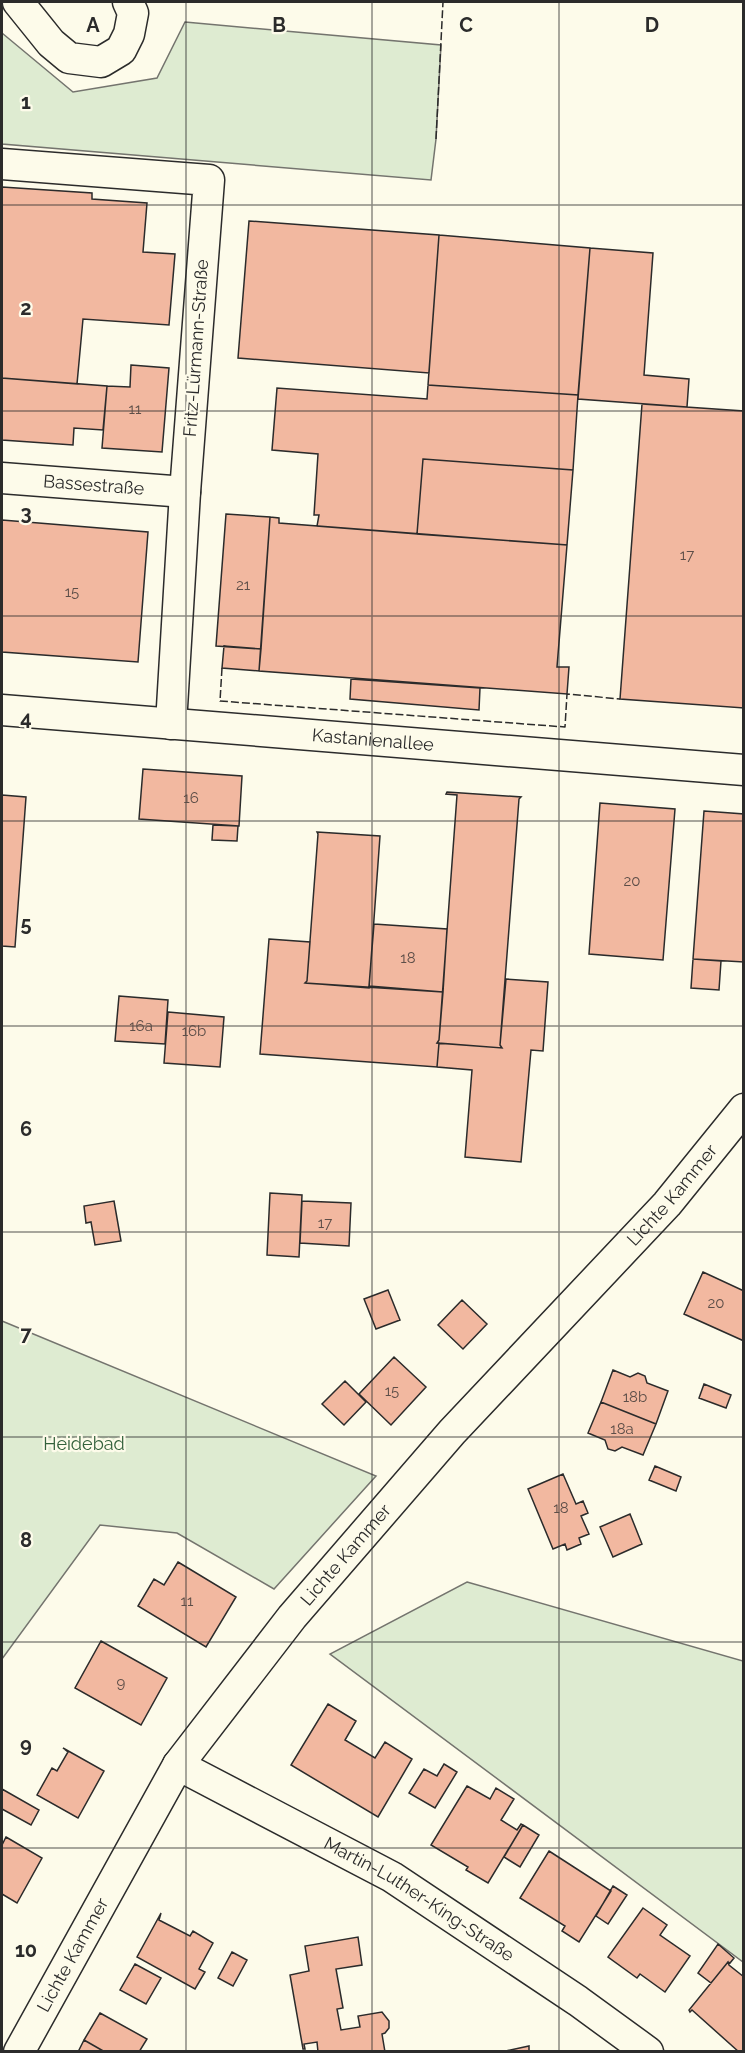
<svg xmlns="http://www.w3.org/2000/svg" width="745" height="2053" viewBox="0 0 745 2053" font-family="Raleway,sans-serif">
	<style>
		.green { fill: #deebd1; stroke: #74746e; stroke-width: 1.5 }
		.building { fill: #f2b8a0; stroke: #2b2b2b; stroke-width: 1.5 }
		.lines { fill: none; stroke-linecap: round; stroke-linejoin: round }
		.street-casing { stroke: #2b2b2b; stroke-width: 33 }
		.street { stroke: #fdfbea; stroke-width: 30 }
		.fence { stroke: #2b2b2b; stroke-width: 1.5; stroke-dasharray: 8 3; stroke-linecap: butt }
		.grid { fill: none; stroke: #2b2b2b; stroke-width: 1.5; stroke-opacity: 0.55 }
		.labels { text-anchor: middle; stroke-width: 4.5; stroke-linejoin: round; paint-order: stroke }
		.number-label { font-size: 15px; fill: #5d4e48 }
		.street-label { font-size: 18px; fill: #2b2b2b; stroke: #fdfbea }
		.park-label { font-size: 18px; fill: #34623c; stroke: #fdfbea }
		.grid-label { font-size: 20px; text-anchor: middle; font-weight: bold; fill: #2b2b2b; stroke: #fdfbea; stroke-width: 4.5; stroke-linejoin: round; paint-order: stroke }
	</style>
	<rect width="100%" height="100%" fill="#fdfbea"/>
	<path class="green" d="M185,22L441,45L436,139L431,180L2,144V33L73,92L157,78Z
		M2,1321L376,1476L274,1589L177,1533L100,1525L2,1659Z
		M467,1582L743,1661V1962L330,1654Z"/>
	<path class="building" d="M2,187L92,193V199L147,203L143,252L175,254L169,325L83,319L77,384L2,378Z
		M249,221L439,235L429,373L238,358Z
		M439,235L590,248L578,395L428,385Z
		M590,248L653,253L644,375L689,379L687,407L578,399Z
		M131,365L169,368L162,452L102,448L107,386L130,387Z
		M2,378L107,386L103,430L74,428L73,445L2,440Z
		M428,385L578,395L573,470L423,459L417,534L317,526L319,515H314L318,454L272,450L277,388L427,399Z
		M642,404L744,411V708L620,699Z
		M423,459L573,470L567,545L417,534Z
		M226,514L270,517L261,649L216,646Z
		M270,517L279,518V523L567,545L557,667H569L567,694L259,671Z
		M2,520L148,532L138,662L2,652Z
		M224,646L261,649L259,671L222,668Z
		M351,679L480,688L479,710L350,699Z
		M143,769L242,776L239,826L139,819Z
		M447,792L521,797L519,799L500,1045L502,1048L437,1043L439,1040L457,795L446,794Z
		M2,795L26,797L15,947L2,946Z
		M600,803L675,809L663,960L589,954Z
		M704,811L744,814V962L693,959Z
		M213,825L238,826L237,841L212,840Z
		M317,832L380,836L369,988L305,983L307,981L318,834Z
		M374,924L447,929L443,992L369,986Z
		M269,939L310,942L307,981L305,983L443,992L439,1040L437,1043H439L437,1067L260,1054Z
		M693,959L721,961L719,990L691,988Z
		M506,979L548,982L543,1051L531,1050L521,1162L465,1157L472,1070L437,1067L439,1043L502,1048L500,1045Z
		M119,996L168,1000L165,1044L115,1041Z
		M168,1012L224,1017L220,1067L164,1063Z
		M270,1193L302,1195L299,1257L267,1255Z
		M114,1201L121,1241L95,1245L91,1222L86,1223L84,1206Z
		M302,1201L351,1203L349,1246L300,1243Z
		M703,1272L744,1291V1341L684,1314Z
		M388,1290L400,1320L376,1329L364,1299Z
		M462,1300L487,1324L463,1349L438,1325Z
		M394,1357L426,1387L391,1425L359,1394Z
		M613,1370L630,1377L638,1373L645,1376L647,1383L668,1391L656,1424L601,1402Z
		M345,1381L366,1402L344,1425L322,1404Z
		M704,1384L731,1395L726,1408L699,1398Z
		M601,1402L656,1424L643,1455L622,1447L615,1451L608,1449L605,1440L588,1433Z
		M655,1466L681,1477L676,1491L649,1480Z
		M563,1474L576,1504L583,1501L588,1513L581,1516L589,1534L579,1538L581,1544L567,1550L565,1544L553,1549L528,1489Z
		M630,1514L642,1544L613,1557L600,1527Z
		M178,1562L236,1597L206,1647L138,1606L154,1579L164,1585Z
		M101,1641L167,1678L141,1725L75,1688Z
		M328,1704L356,1721L345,1740L375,1758L385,1742L412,1759L378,1817L291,1765Z
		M63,1748L104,1771L78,1818L37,1795L52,1768L57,1771L68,1752Z
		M444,1764L457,1772L435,1808L409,1793L424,1769L437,1776Z
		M467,1786L490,1799L496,1788L514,1799L501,1820L517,1830L521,1824L523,1825L488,1883L466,1870L468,1867L431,1845Z
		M2,1789L39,1810L31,1825L2,1809Z
		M523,1825L539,1835L520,1867L504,1857Z
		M6,1837L42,1858L17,1903L2,1894V1845Z
		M549,1851L611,1891L579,1942L562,1931L565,1926L520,1898Z
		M613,1886L627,1895L608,1924L596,1916Z
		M643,1908L667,1925L660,1935L690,1956L665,1992L640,1974L637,1978L608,1957Z
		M161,1913L159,1920L190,1936L193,1931L213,1943L199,1969L205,1972L195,1989L137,1957Z
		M358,1937L362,1965L336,1969L343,2008L337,2009L341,2030L360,2027L358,2016L382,2012L389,2021V2028L385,2033L382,2034L385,2052H318L317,2042L304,2044L305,2049H303L290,1975L309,1971L305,1946Z
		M718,1944L734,1958L730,1963L728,1962L711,1983L698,1973Z
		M232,1952L247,1960L233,1986L218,1978Z
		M728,1962L729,1965L744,1977V2052H739L692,2010L690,2012L689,2010Z
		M135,1964L161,1978L146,2004L120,1990Z
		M100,2013L147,2039L139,2052H105L84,2040Z
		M84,2040L105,2052H78Z
		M529,2046V2052H501Z"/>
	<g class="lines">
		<g class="street-casing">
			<g id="street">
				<path d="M18,2L51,43L69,58L101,62L121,50L129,34L133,13L128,2"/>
				<path d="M2,164L209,180L185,492L171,724"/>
				<path id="s1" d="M2,478L185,492"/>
				<path id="s2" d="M2,710L744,770"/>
				<path id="s3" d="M178,1765L392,1877L578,2001L648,2052"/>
				<path id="s4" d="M19,2052L178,1765L292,1617L452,1432L667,1204L744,1109"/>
			</g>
		</g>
		<use href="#street" class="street"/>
		<path class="fence" d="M436,139L443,2
			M222,668L220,701L565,727L567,694L620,699"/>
	</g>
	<path class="grid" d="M186,2V2052M372,2V2052M559,2V2052M2,205H744M2,411H744M2,616H744M2,821H744M2,1026H744M2,1232H744M2,1437H744M2,1642H744M2,1848H744"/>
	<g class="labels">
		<g class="number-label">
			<text x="135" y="414">11</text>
			<text x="687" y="560">17</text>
			<text x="243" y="590">21</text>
			<text x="72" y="597">15</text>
			<text x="191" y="803">16</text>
			<text x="632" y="886">20</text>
			<text x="408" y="963">18</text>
			<text x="141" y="1031">16a</text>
			<text x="194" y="1036">16b</text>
			<text x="325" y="1228">17</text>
			<text x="716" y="1308">20</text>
			<text x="392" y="1396">15</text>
			<text x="635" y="1402">18b</text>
			<text x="622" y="1434">18a</text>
			<text x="561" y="1513">18</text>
			<text x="187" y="1606">11</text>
			<text x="121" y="1688">9</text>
		</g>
		<g class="street-label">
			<text transform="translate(196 348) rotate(-86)" y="6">Fritz-Lürmann-Straße</text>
			<text dy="6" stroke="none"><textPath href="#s1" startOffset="92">Bassestraße</textPath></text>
			<text dy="6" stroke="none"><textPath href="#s2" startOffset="372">Kastanienallee</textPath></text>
			<text dy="6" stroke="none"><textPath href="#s4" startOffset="1083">Lichte Kammer</textPath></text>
			<text dy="6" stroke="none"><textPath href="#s4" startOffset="597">Lichte Kammer</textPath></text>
			<text dy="6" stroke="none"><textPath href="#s3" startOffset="276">Martin-Luther-King-Straße</textPath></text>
			<text dy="6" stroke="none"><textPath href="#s4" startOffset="111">Lichte Kammer</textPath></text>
		</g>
		<g class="park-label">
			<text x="84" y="1450">Heidebad</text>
		</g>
	</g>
	<g class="grid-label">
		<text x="93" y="32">A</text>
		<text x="279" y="32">B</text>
		<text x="466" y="32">C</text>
		<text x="652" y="32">D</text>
		<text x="26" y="109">1</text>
		<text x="26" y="315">2</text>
		<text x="26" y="520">3</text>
		<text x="26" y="725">4</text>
		<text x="26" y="931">5</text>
		<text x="26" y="1136">6</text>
		<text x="26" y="1341">7</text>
		<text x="26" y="1547">8</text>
		<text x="26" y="1752">9</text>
		<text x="26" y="1957">10</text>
	</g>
	<rect width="745" height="2053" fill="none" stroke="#2b2b2b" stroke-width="6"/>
</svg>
